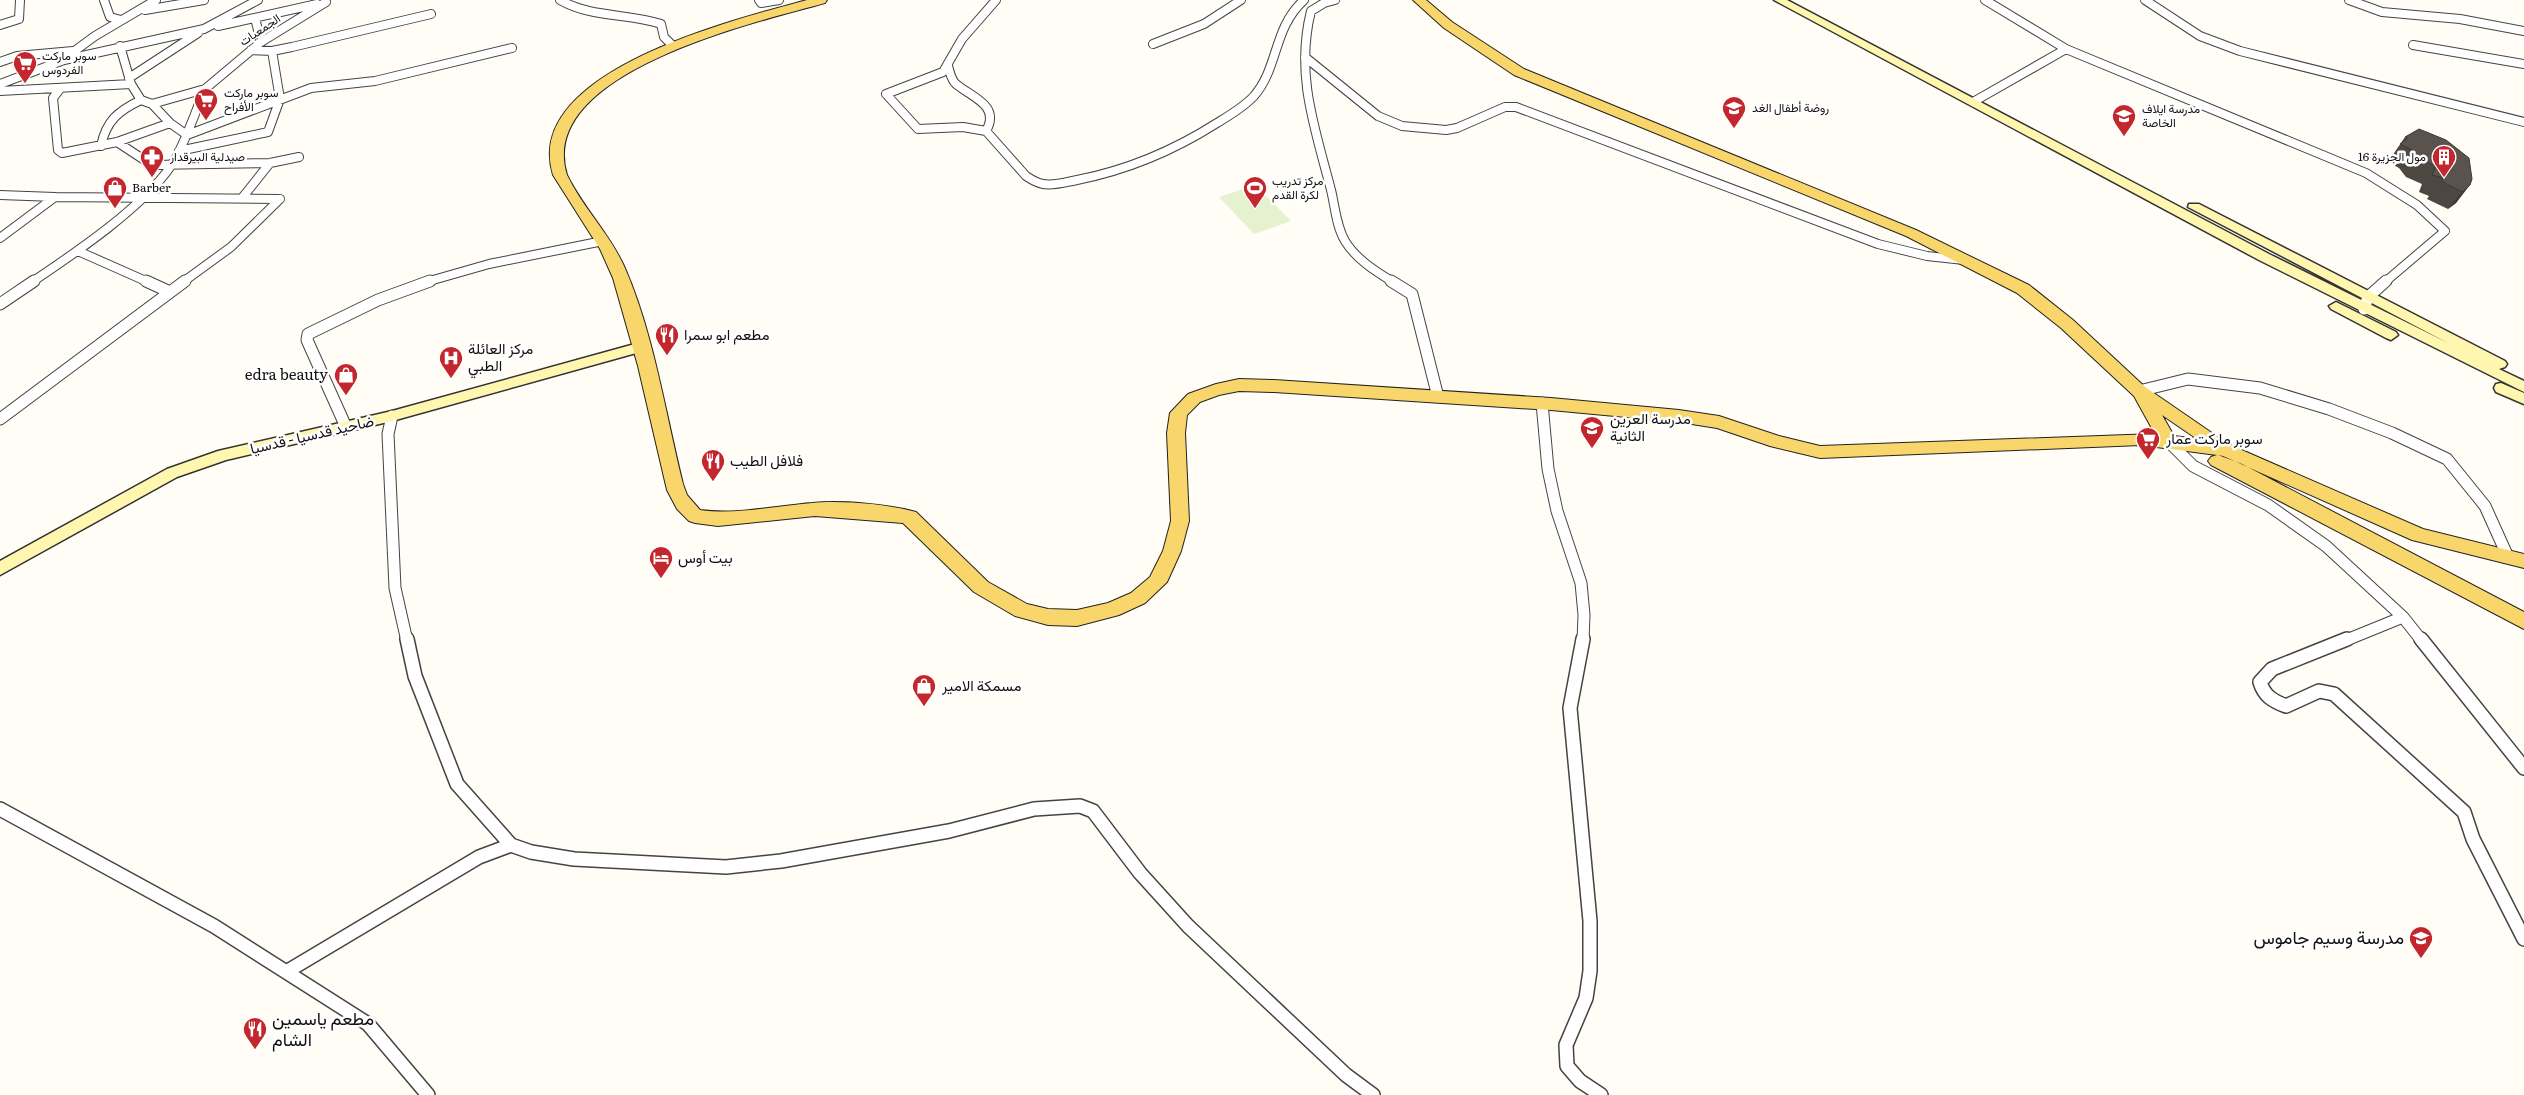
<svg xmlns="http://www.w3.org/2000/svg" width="2524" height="1095" viewBox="0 0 2524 1095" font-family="Literata,Vazirmatn,serif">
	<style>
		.pitch { fill: #e6f2cf }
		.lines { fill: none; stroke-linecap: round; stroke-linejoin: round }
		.street-far2-casing { stroke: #444; stroke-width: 10 }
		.street-far1-casing { stroke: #444; stroke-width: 13 }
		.street-casing { stroke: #444; stroke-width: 16 }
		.secondary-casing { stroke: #333; stroke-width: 3 }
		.primary-casing { stroke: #222; stroke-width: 2 }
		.street-far2 { stroke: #fff; stroke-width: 8 }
		.street-far1 { stroke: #fff; stroke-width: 11 }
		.street { stroke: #fff; stroke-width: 13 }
		.secondary { fill: #fff6b0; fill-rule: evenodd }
		.primary { fill: #f9d66b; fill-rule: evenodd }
		.wall { fill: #4d4742 }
		.shaded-wall { fill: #3f3936 }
		.building { fill: #5a524d; stroke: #3f3936 }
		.labels { text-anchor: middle; stroke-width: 5; stroke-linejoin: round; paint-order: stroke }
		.far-street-label { font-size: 12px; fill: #111; stroke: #fff }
		.far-poi-label { font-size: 12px; fill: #111; stroke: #fff; text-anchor: start }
		.poi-label { font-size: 15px; fill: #111; stroke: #fff; text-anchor: start }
		.street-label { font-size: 15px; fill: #111; stroke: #fff }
		.near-poi-label { font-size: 18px; fill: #111; stroke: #fff; text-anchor: end }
	</style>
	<rect width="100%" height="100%" fill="#fffdf5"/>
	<path class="pitch" d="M1256,185L1291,221L1254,234L1219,197Z"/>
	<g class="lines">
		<g class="street-far2-casing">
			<path id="street-far2" d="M104,0L110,17L121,20
				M560,0C591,18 628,13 661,24L664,37L673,46
				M759,0L761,3L779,0
				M996,0L962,39L943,72L886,94L918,129L963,127L986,131L1026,176C1032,180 1037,183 1043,184C1055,186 1066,182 1077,180C1128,170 1173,151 1217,123C1230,115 1244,107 1254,96C1279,67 1273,28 1304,0
				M1335,0L1324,3L1311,11C1295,75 1315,128 1331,190C1335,206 1336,226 1345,241C1356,259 1375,271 1393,282
				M1985,0L2066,49L2366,173L2417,205L2445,231L2385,282
				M2145,0L2200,36L2240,51L2524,122
				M2349,0L2382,12L2460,19L2524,31
				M145,10L204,0
				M255,18L261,42
				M0,25L19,19L20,0
				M218,26L317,4
				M1153,44L1204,24L1241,0
				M2413,45L2524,64
				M251,50L272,51L292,47L431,14
				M1305,57L1378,116L1402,126L1446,130L1457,128L1505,107H1516L1878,244L1927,256L1964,260
				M65,58L95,36L156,0
				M0,62L17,56L73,51
				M948,66C950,72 951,80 956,84C971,97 1001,105 986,131
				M129,78L198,33
				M0,84L64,60L204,29L258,0
				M131,84L141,100L152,104L205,89L261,42L326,2
				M60,89L53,98L58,150L62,153L117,142L170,123
				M0,91L131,84L120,46
				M1973,102L2066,49
				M152,104L170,123L187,135
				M187,135L311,88L375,81L512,48
				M117,142L152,165L270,163L299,157
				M101,146C106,121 118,111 141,100
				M179,151L268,132L280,99L272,51
				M0,195L55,197
				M242,198L270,163
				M0,238L55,197L280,199
				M78,251L148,282
				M32,282C75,253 141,209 171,166C183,149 196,110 205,89
				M183,282L231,247L280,199
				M426,282L489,264L603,241"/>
		</g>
		<g class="street-far1-casing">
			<path id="street-far1" d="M146,281L170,292
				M1391,281L1412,294L1438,397
				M0,304L34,281
				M2364,309L2368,297L2386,281
				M2139,391L2188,379L2260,388L2329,409L2392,433L2447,459L2485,506L2508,557
				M1542,403L1548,469L1557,511L1581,583L1584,615L1583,641
				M392,416L388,434L395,588L407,641
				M0,419L185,281
				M346,427L307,340L308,334L378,300L430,281
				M2168,441L2193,466L2268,505L2326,546L2403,617L2422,641
				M2344,641L2403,617"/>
		</g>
		<g class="street-casing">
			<path id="street" d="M407,639L415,676L457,784L511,845L531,852L574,859L726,867L781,861L949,831L1034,809L1080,806L1093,811L1140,873L1188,926L1346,1075L1373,1095
				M1583,639L1570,708L1590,921V971L1586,998L1566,1045L1567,1066L1580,1081L1601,1095
				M2347,639L2272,669L2260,682C2264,696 2273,701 2286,706L2319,691L2334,694L2464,812L2473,839L2524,939
				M2421,639L2524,768
				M0,809L214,926L368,1024L428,1095
				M286,972L479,857L511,845"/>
		</g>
		<g class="secondary-casing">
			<path id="secondary" d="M1774,0H1787L2269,254L2448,343L2188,207L2189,204H2199L2505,361L2507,364L2505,367L2499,369L2524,381V392L2259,260Z
				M2336,302L2396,332L2398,335L2391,340L2386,338L2331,309L2329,306Z
				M642,342L647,344L649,347L647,350L392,421L226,460L177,477L0,575V561L167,469L218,451L392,411Z
				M2501,383L2524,393V404L2496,392L2494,388L2496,384Z"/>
		</g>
		<g class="primary-casing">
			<path id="primary" d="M807,0H827L825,3C757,22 535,72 567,175C583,208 609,233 624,266C654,334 665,412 683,484L687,495L700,510C737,515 775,506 812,503C839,500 889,504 916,512L988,582L1027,604L1048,609L1077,610L1108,603L1131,593L1150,577L1163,551L1171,521L1167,433L1170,413L1188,394L1216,384L1239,379L1274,380L1551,398L1679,410L1719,416L1779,436L1820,446L2155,434L2134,396L2061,328L2017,293L1906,236L1514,75L1444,28L1413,0H1426L1452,22L1524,69L1916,230L2029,285L2073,320L2145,387L2228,444L2423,529L2524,554V568L2412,540L2223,456L2218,455L2242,464L2524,612V629L2211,465L2208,461L2211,457L2217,455L2141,445L1820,458L1770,446L1717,428L1679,422L1551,410L1274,392L1239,391L1219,395L1200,402L1187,415L1185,433L1189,521L1181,551L1167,582L1145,603L1119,615L1077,626L1048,625L1015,616L974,592L903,523L815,516L718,526L695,523L689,521L677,509L667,490L638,366L613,278L600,249L553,175C521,71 738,19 807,0ZM2162,415L2197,439L2174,436Z"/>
		</g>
		<use href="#street-far2" class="street-far2"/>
		<use href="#street-far1" class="street-far1"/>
		<use href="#street" class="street"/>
		<use href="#secondary" class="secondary"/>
		<use href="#primary" class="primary"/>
	</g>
	<path class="wall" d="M2405,137L2472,179L2456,203L2448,209L2427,199L2429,196L2419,192L2422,184L2406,177L2399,168L2388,162Z"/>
	<path class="shaded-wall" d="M2470,185L2456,203L2448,209L2462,192Z"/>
	<path class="building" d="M2419,129L2446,140L2469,158L2472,179L2470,185L2462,192L2441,181L2444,178L2432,175L2436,166L2419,159L2412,150L2400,144L2408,138L2405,137Z"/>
	<defs>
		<g id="supermarket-pin" transform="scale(1.25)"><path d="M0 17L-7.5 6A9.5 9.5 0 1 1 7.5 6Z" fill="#c4262e" stroke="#fff"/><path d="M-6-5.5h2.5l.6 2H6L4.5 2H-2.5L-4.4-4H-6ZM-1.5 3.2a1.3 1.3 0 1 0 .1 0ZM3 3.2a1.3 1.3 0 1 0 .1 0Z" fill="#fff"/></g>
		<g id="school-pin" transform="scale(1.25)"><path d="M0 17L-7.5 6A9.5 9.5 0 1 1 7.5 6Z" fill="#c4262e" stroke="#fff"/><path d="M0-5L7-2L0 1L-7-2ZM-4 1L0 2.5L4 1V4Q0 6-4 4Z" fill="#fff"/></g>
		<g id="pharmacy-pin" transform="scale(1.25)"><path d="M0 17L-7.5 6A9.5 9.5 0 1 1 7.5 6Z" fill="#c4262e" stroke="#fff"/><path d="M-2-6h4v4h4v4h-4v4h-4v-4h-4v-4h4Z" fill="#fff"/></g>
		<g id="building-pin" transform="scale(1.25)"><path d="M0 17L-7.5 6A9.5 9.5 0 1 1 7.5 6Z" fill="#c4262e" stroke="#fff"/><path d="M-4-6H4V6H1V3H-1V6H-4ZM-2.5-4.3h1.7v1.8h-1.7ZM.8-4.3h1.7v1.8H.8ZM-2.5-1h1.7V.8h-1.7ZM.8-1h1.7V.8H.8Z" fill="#fff"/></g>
		<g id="shop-pin" transform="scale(1.25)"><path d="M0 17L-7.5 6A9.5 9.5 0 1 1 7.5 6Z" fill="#c4262e" stroke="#fff"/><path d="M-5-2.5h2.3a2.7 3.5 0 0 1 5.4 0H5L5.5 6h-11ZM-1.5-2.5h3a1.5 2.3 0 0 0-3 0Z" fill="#fff"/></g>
		<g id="stadium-pin" transform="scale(1.25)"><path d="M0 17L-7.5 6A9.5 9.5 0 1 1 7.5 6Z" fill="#c4262e" stroke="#fff"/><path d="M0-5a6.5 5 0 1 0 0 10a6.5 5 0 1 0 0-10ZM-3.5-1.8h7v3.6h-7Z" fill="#fff"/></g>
		<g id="restaurant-pin" transform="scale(1.25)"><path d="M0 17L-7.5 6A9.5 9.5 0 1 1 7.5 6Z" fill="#c4262e" stroke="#fff"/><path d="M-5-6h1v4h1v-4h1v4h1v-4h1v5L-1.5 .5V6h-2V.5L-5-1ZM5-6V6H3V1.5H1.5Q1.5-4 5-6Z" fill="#fff"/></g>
		<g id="hospital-pin" transform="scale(1.25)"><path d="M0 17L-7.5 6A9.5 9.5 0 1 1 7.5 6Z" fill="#c4262e" stroke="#fff"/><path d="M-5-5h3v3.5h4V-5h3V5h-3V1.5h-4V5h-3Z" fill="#fff"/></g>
		<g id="hotel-pin" transform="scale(1.25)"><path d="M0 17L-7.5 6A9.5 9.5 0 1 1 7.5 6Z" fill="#c4262e" stroke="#fff"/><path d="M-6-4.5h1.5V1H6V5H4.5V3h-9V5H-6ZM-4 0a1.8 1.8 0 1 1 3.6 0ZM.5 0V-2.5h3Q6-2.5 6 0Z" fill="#fff"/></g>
	</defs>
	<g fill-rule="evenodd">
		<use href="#supermarket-pin" x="25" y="63"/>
		<use href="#supermarket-pin" x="206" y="100"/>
		<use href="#school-pin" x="1734" y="108"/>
		<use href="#school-pin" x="2124" y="116"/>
		<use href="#pharmacy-pin" x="152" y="157"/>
		<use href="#building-pin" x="2444" y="157"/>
		<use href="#shop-pin" x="115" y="188"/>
		<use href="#stadium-pin" x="1255" y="188"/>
		<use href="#restaurant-pin" x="667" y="335"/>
		<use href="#hospital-pin" x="451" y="358"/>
		<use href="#shop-pin" x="346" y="375"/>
		<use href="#school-pin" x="1592" y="428"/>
		<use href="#supermarket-pin" x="2148" y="439"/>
		<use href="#restaurant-pin" x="713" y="461"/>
		<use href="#hotel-pin" x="661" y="558"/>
		<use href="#shop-pin" x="924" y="686"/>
		<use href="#school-pin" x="2421" y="938"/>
		<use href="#restaurant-pin" x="255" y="1029"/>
	</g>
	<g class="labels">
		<g class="far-street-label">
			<text transform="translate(260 30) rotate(-34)" y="4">الجمعيات</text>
		</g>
		<g class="far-poi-label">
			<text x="42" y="60">سوبر ماركت<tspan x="42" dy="14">الفردوس</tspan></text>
			<text x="224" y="97">سوبر ماركت<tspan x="224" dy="14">الأفراح</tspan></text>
			<text x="1752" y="112">روضة أطفال الغد</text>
			<text x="2142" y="113">مدرسة ايلاف<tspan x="2142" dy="14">الخاصة</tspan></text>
			<text x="170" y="161">صيدلية البيرقدار</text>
			<text x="2426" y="161" text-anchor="end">مول الجزيرة 16</text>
			<text x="1272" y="185">مركز تدريب<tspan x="1272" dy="14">لكرة القدم</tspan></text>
			<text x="132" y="192">Barber</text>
		</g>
		<g class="poi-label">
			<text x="684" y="340">مطعم ابو سمرا</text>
			<text x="468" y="354">مركز العائلة<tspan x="468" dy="17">الطبي</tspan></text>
			<text x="328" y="380" text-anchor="end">edra beauty</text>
			<text x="1610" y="424">مدرسة العرين<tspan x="1610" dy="17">الثانية</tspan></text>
			<text x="2166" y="444">سوبر ماركت عمار</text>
			<text x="730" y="466">فلافل الطيب</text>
			<text x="678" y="563">بيت أوس</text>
			<text x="942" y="691">مسمكة الامير</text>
		</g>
		<g class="street-label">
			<text transform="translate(312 435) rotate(-13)" y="5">ضاحيد قدسيا - قدسيا</text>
		</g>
		<g class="near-poi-label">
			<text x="2404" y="944">مدرسة وسيم جاموس</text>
			<text x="272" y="1025" text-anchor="start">مطعم ياسمين<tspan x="272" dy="21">الشام</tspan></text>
		</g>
	</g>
</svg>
